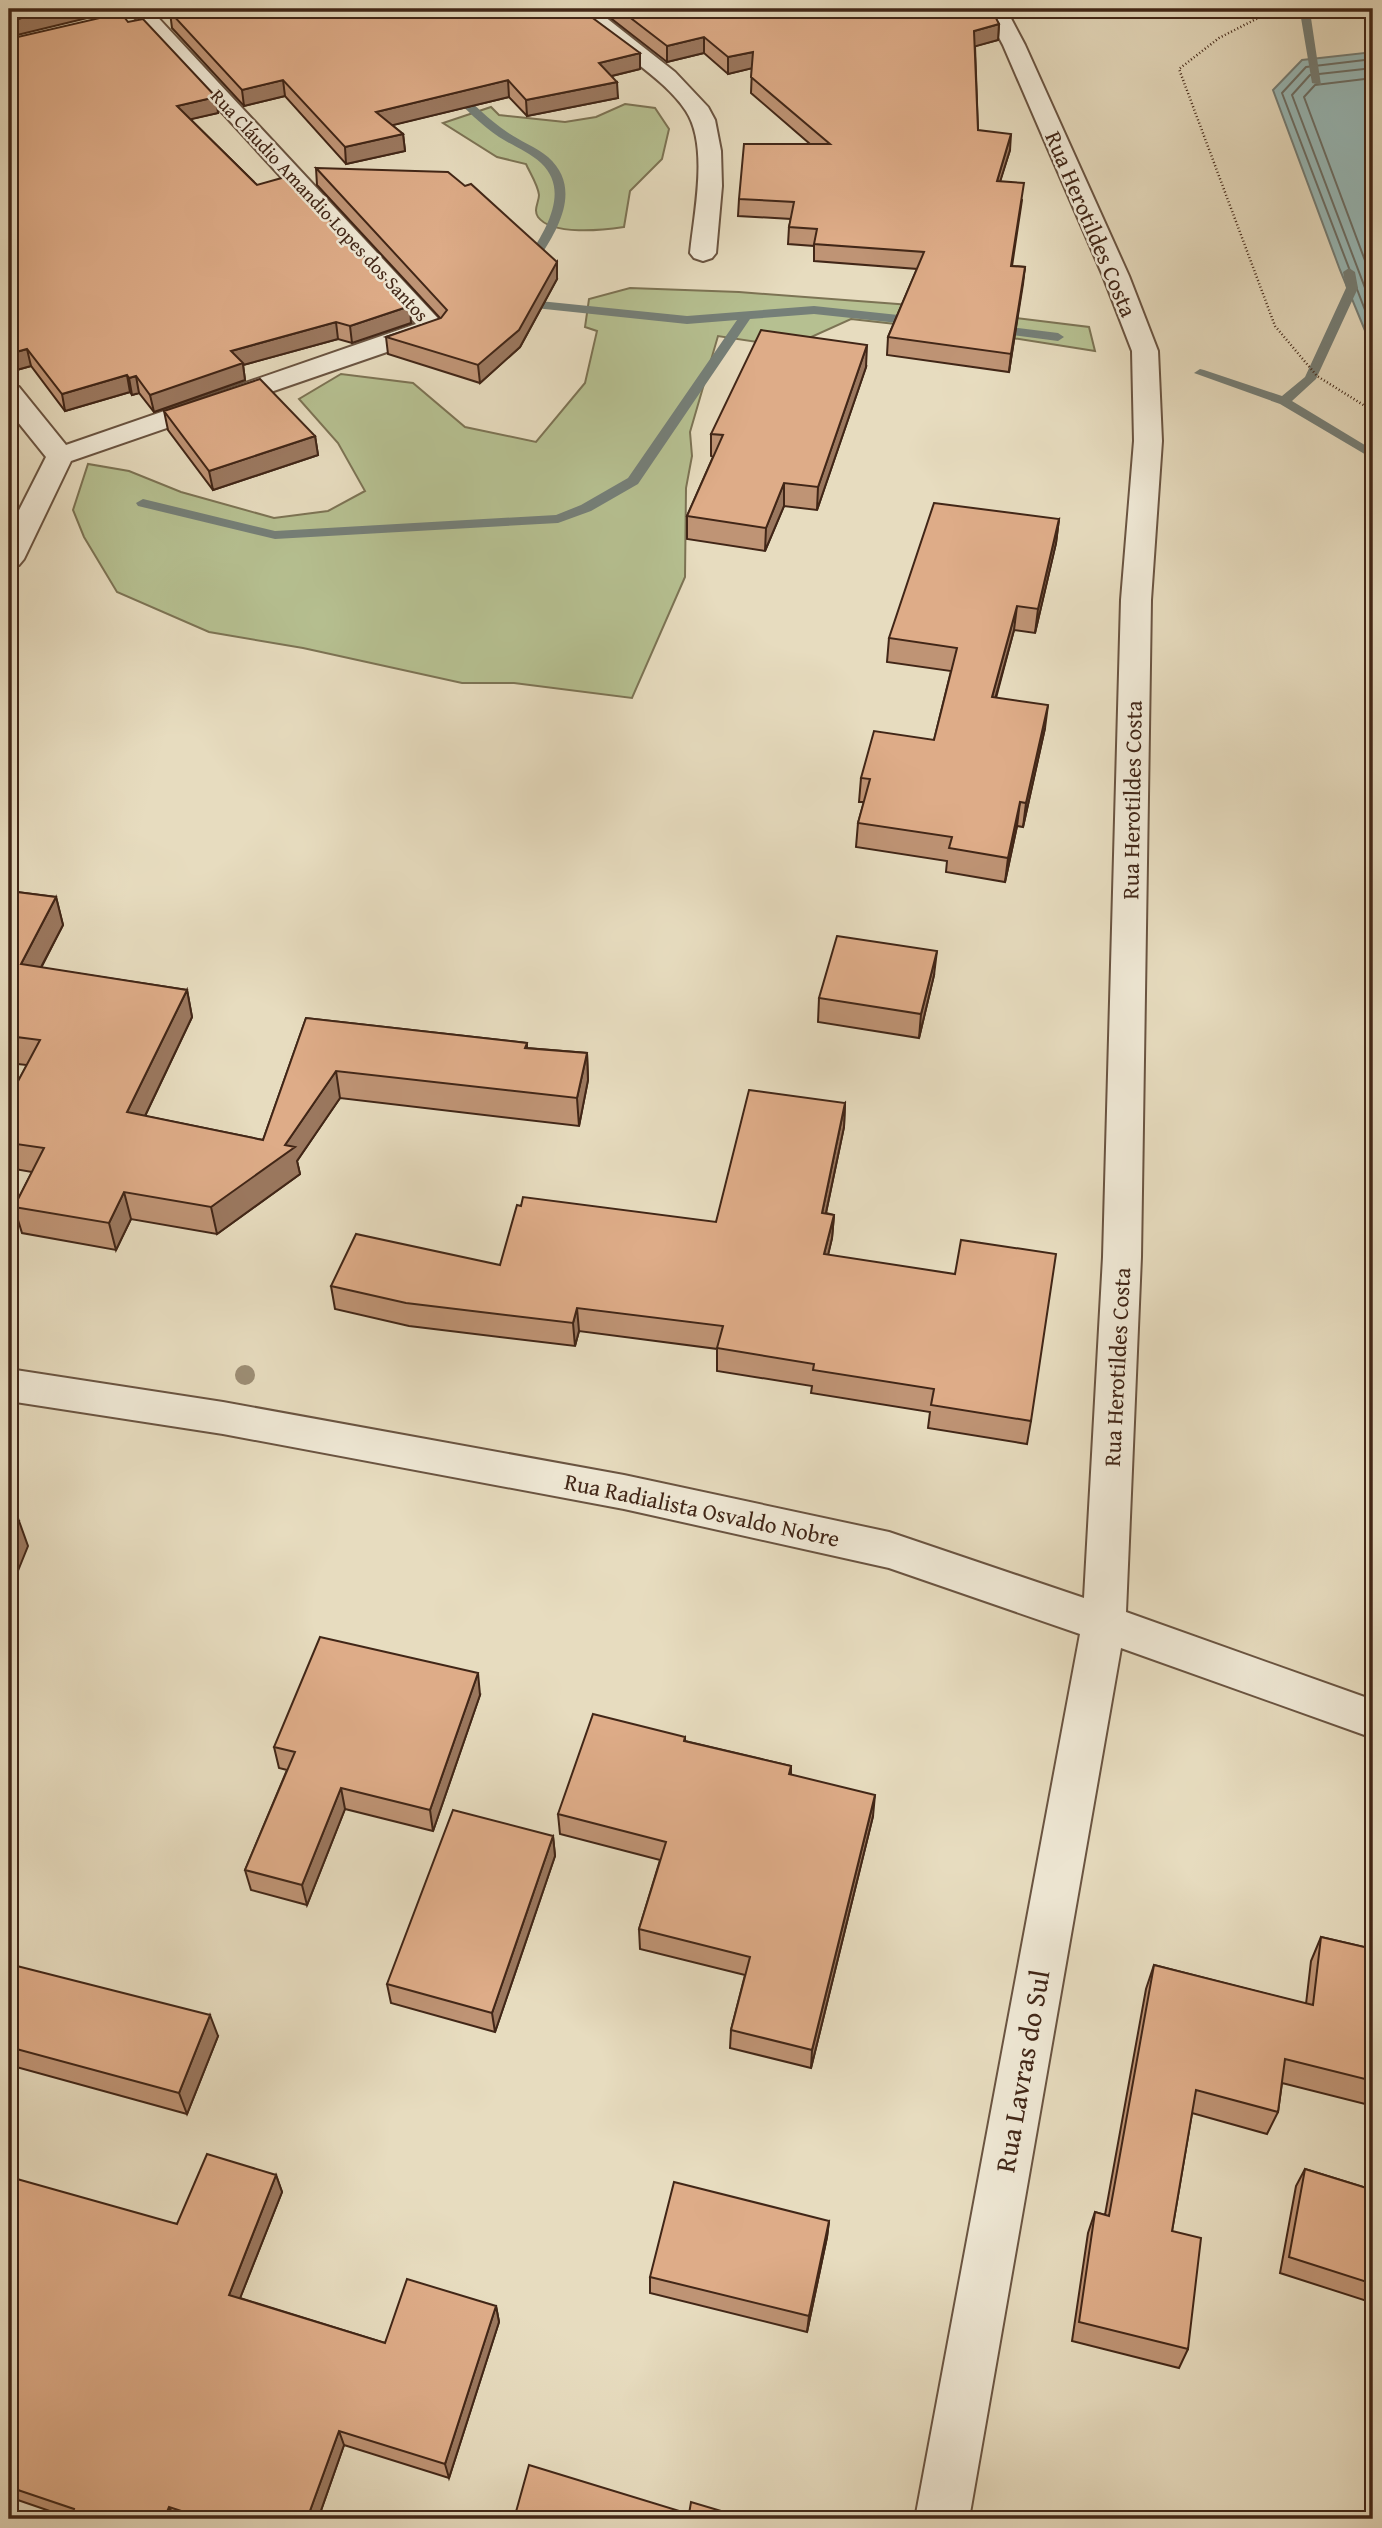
<svg xmlns="http://www.w3.org/2000/svg" width="1382" height="2528" viewBox="0 0 1382 2528" font-family="'Gentium Book Plus',serif">
	<style>
		.green { fill: #b6c091; stroke: #7c7354; stroke-width: 2 }
		.water { fill: #98bab9; stroke: #757f78; stroke-width: 2 }
		.lines { fill: none; stroke-linecap: round; stroke-linejoin: round }
		.shore { stroke: #6c7068; stroke-width: 2 }
		.stream { fill: #757f78; fill-rule: evenodd }
		.minor-casing { stroke: #6a5441; stroke-width: 4 }
		.path { stroke: #412617; stroke-width: 2.5; stroke-dasharray: 1 2.5; stroke-linecap: butt }
		.minor { fill: #efe8d5; fill-rule: evenodd }
		.tree { fill: #9c8d74 }
		.wall { fill: #bf9475; stroke: #412617; stroke-width: 2 }
		.shaded-wall { fill: #9b785f; stroke: #412617; stroke-width: 2 }
		.building { fill: #deac88; stroke: #412617; stroke-width: 2 }
		.labels { text-anchor: middle; stroke-width: 5; stroke-linejoin: round; paint-order: stroke }
		.far-street-label { font-size: 19px; fill: #412617; stroke: #efe8d5 }
		.street-label { font-size: 23px; fill: #412617; stroke: #efe8d5 }
		.near-street-label { font-size: 28px; fill: #412617; stroke: #efe8d5 }
	</style>
	<rect width="100%" height="100%" fill="#e7dcbf"/>
	<filter id="stains"><feTurbulence type="fractalNoise" baseFrequency=".00286" numOctaves="4"/><feColorMatrix values="0 0 0 0 .2 0 0 0 0 .09 0 0 0 0 .02 0 0 0 .5 -.17"/></filter>
	<radialGradient id="worn" r=".72"><stop offset=".6" stop-color="#630" stop-opacity="0"/><stop offset="1" stop-color="#630" stop-opacity=".3"/></radialGradient>
	<path class="green" d="M625,104L655,108L669,129L662,159L630,191L624,227C604,230 552,236 538,217C533,210 539,202 539,195C538,185 530,173 526,164L497,157L443,123L491,107L499,115L565,122L596,117Z
		M630,288L739,292L911,305L1089,327L1095,351L993,335L851,319L798,343L777,345L718,336L690,432L692,456L686,488L685,577L632,698L514,683H462L303,648L209,632L117,592L84,537L73,510L88,464L129,471L181,492L274,518L328,511L365,491L338,443L299,399L341,374L413,383L465,427L536,442L585,383L597,331L585,327L589,299Z"/>
	<path class="water" d="M1373,52V350L1340,270L1273,90L1302,60Z"/>
	<g class="lines">
		<path class="shore" d="M1373,59L1306,67L1282,93L1373,331
			M1373,68L1310,75L1292,95L1373,309
			M1373,78L1315,85L1304,97L1373,282"/>
		<path class="stream" d="M1295,9H1305L1311,18L1321,85L1312,83L1301,18Z
			M450,90H458C474,104 489,120 507,132C520,141 536,147 548,157C585,190 555,235 533,267L523,265C541,237 573,193 541,163C529,152 513,146 499,137C481,125 466,109 450,94Z
			M1349,268L1355,272L1358,288L1316,379L1292,401L1373,450V459L1280,404L1194,373L1200,369L1204,370L1282,396L1305,377L1346,288L1343,272Z
			M520,299L687,316L814,306L917,317L923,321L917,325L814,314L750,319L638,484L591,511L558,523L275,539L138,506L136,503L143,499L275,531L556,515L581,505L628,478L737,320L687,324L516,306V300Z
			M994,325L1058,333L1064,337L1058,341L990,332V326Z"/>
		<g class="minor-casing">
			<path id="minor" d="M127,9H150L446,327L442,333L71,461L24,559L19,565L9,568V530L46,457L9,411V385L19,387L66,445L416,324Z
				M570,9H595L675,72L708,107L715,120L721,151L722,186L716,253L712,258L703,261L694,258L690,253C694,213 709,146 686,111C671,88 645,70 624,53C607,39 582,27 570,9Z
				M984,9H1006L1025,45L1129,276L1158,351L1162,441L1151,600L1141,1257L1126,1612L1373,1700V1738L1121,1648L969,2519H915L1080,1634L889,1568L624,1509L223,1434L9,1401V1369L223,1402L624,1475L889,1532L1084,1598L1103,1257L1121,600L1134,441L1132,351L1103,276L1003,45Z"/>
		</g>
		<path class="path" d="M1347,9L1262,16L1219,38L1179,69L1275,326L1317,376L1373,411"/>
		<use href="#minor" class="minor"/>
	</g>
	<circle class="tree" cx="245" cy="1375" r="10"/>
	<path class="wall" d="M599,9H988L999,24L998,40L975,46L978,130L1010,150L1000,181L1022,200L1012,266L1025,267L1009,372L887,355L888,337L917,269L814,261V246L788,244L789,227L791,219L738,216L739,199L810,144L751,93L752,68L728,74L704,53L667,62Z
		M1046,9H1052L1050,15Z
		M170,12L640,69L612,76L618,98L527,116L509,97L392,125L403,134L405,151L346,164L285,96L244,106L172,28Z
		M128,22L216,97L218,113L190,119L257,185L411,323L352,343L338,339L243,365L245,380L154,412L139,393L132,395L130,392L65,411L31,366L13,371L9,365V39Z
		M316,168L557,279L520,347L480,383L388,354L386,337L441,319L317,185Z
		M866,367L817,510L784,506L765,551L687,539V516L713,457L711,456V434Z
		M164,411L315,436L318,455L213,490L168,430Z
		M1059,519L1056,543L1035,633L1014,630L996,698L1045,728L1023,827L1017,826L1005,882L946,872L947,861L856,847L858,823L864,802H859L861,778L934,740L951,671L887,662L889,638Z
		M9,891L56,897L63,925L41,968L187,990L192,1017L145,1116L263,1140L306,1018L527,1043V1048L587,1053L588,1080L579,1126L340,1098L297,1161L300,1174L217,1234L131,1219L116,1250L22,1233L14,1207L32,1172L9,1168V1098L27,1065L9,1063Z
		M934,975L919,1038L818,1022L819,998Z
		M845,1103L844,1127L826,1213L834,1215L832,1238L828,1254L1031,1421L1027,1444L928,1428L930,1412L811,1393L812,1386L717,1371V1349L579,1331L575,1346L409,1326L335,1309L331,1286L500,1265L716,1222Z
		M480,1695L433,1831L345,1809L307,1905L251,1890L245,1870L287,1770L279,1768L274,1747Z
		M685,1737V1741L791,1766V1775L873,1816L811,2068L730,2048L731,2030L745,1975L640,1949L639,1929L660,1860L560,1834L558,1814Z
		M553,1836L555,1856L495,2032L391,2003L387,1984Z
		M1321,1937L1373,1949V2106L1282,2083L1278,2112L1267,2134L1192,2113L1172,2231L1188,2349L1179,2368L1072,2341L1088,2233L1095,2212L1105,2215L1146,1989L1154,1965L1306,2004L1311,1961Z
		M9,1964L218,2036L187,2114L9,2065Z
		M1305,2169L1373,2190V2303L1280,2273L1296,2186Z
		M276,2175L282,2192L240,2298L385,2343L496,2306L499,2322L449,2478L344,2445L318,2519H73L9,2497V2198L177,2224Z
		M829,2221L827,2237L807,2332L650,2293V2277Z"/>
	<path class="shaded-wall" d="M59,9H111L112,12L9,37V21Z
		M999,24L998,40L973,47L974,31Z
		M704,37V53L667,62V46Z
		M753,52V68L728,74V57Z
		M640,53V69L599,79V63Z
		M283,80L285,96L244,106L242,90Z
		M508,80L509,97L377,129L376,112Z
		M617,82L618,98L527,116L526,100Z
		M216,97L218,113L179,122L177,106Z
		M403,134L405,151L346,164L345,147Z
		M1011,134L1010,150L995,198L997,181Z
		M557,262V279L520,347L480,383L478,365Z
		M1025,267L1023,284L1009,372L1011,354Z
		M410,306L411,323L352,343L350,326Z
		M336,322L338,339L243,365L245,380L154,412L150,395L231,351Z
		M867,345L866,367L817,510L818,487Z
		M27,349L31,366L13,371L9,354Z
		M127,375L130,392L65,411L62,394Z
		M136,376L139,393L132,395L129,378Z
		M315,436L318,455L213,490L209,471Z
		M784,483V506L765,551L766,528Z
		M1059,519L1056,543L1035,633L1038,609Z
		M1017,606L1014,630L989,721L992,697Z
		M1048,705L1045,728L1023,827L1026,803Z
		M1020,802L1017,826L1005,882L1008,858Z
		M56,897L63,925L28,992L21,964Z
		M937,951L934,975L919,1038L921,1014Z
		M187,990L192,1017L134,1139L127,1112Z
		M587,1053L588,1080L579,1126L577,1098Z
		M336,1071L340,1098L297,1161L300,1174L217,1234L211,1207L285,1145Z
		M845,1103L844,1127L821,1236L822,1213Z
		M124,1192L131,1219L116,1250L109,1223Z
		M834,1215L832,1238L823,1277L824,1254Z
		M577,1308L579,1331L575,1346L573,1323Z
		M19,1521L28,1546L9,1593V1546Z
		M478,1673L480,1695L433,1831L430,1810Z
		M341,1788L345,1809L307,1905L302,1885Z
		M875,1795L873,1816L811,2068L812,2050Z
		M553,1836L555,1856L495,2032L492,2013Z
		M210,2015L218,2036L187,2114L179,2093Z
		M276,2175L282,2192L235,2311L229,2295Z
		M829,2221L827,2237L807,2332L809,2316Z
		M496,2306L499,2322L449,2478L445,2464Z
		M339,2431L344,2445L318,2519H307Z
		M169,2507L176,2519H164Z"/>
	<path class="building" d="M9,9H59L9,21Z
		M185,9H582L586,13L640,53L599,63L617,82L526,100L508,80L376,112L403,134L345,147L283,80L242,90L170,12Z
		M619,9H988L993,12L999,24L974,31L978,130L1011,134L997,181L1024,183L1011,266L1025,267L1011,354L888,337L924,252L814,244L817,229L789,227L794,202L739,199L744,144H830L751,77L753,52L728,57L704,37L667,46Z
		M121,13L128,22L143,19L216,97L177,106L257,185L289,176L410,306L350,326L336,322L231,351L243,363L150,395L136,376L129,378L127,375L62,394L27,349L9,354V245L15,243L9,234V39Z
		M316,168L448,172L465,186L471,184L557,262L519,330L478,365L386,337L441,318L447,310Z
		M761,330L867,345L818,487L784,483L766,528L687,516L723,435L711,434Z
		M260,379L315,436L209,471L164,411Z
		M934,503L1059,519L1038,609L1017,606L992,697L1048,705L1026,803L1020,802L1008,858L949,848L952,837L858,823L870,779L861,778L874,731L934,740L957,648L889,638Z
		M9,891L56,897L21,964L187,990L127,1112L263,1140L306,1018L527,1043L525,1048L587,1053L577,1098L336,1071L285,1145L295,1147L211,1207L124,1192L109,1223L14,1207L44,1148L9,1143V1098L40,1040L9,1036Z
		M837,936L937,951L921,1014L819,998Z
		M749,1090L845,1103L822,1213L834,1215L824,1254L955,1274L961,1240L1056,1254L1031,1421L931,1405L934,1389L813,1370L814,1364L717,1348L723,1326L577,1308L573,1323L406,1303L331,1286L356,1234L500,1265L517,1205L521,1206L523,1197L716,1222Z
		M9,1519L19,1521L9,1546Z
		M320,1637L478,1673L430,1810L341,1788L302,1885L245,1870L295,1752L274,1747Z
		M593,1714L685,1737L684,1741L791,1766L789,1774L875,1795L812,2050L731,2030L750,1957L639,1929L666,1842L558,1814Z
		M453,1810L553,1836L492,2013L387,1984Z
		M1321,1937L1373,1949V2081L1285,2059L1278,2112L1196,2090L1172,2231L1201,2238L1188,2349L1079,2322L1095,2212L1109,2216L1154,1965L1313,2005Z
		M9,1964L210,2015L179,2093L9,2047Z
		M207,2154L276,2175L229,2295L385,2343L407,2279L496,2306L445,2464L339,2431L307,2519H206L169,2507L164,2519H96L73,2512L74,2509L9,2487V2198L17,2179L177,2224Z
		M1305,2169L1373,2190V2284L1289,2257Z
		M674,2182L829,2221L809,2316L650,2277Z
		M529,2465L689,2514L691,2502L748,2519H514Z"/>
	<g class="labels">
		<g class="far-street-label">
			<text transform="translate(320 205) rotate(47)" y="7">Rua Cláudio Amandio Lopes dos Santos</text>
		</g>
		<g class="street-label">
			<text transform="translate(1091 224) rotate(67)" y="8">Rua Herotildes Costa</text>
			<text transform="translate(1132 800) rotate(-89)" y="8">Rua Herotildes Costa</text>
			<text transform="translate(1117 1367) rotate(-87)" y="8">Rua Herotildes Costa</text>
			<text transform="translate(702 1510) rotate(12)" y="8">Rua Radialista Osvaldo Nobre</text>
		</g>
		<g class="near-street-label">
			<text transform="translate(1022 2071) rotate(-80)" y="10">Rua Lavras do Sul</text>
		</g>
	</g>
	<rect width="1382" height="2528" fill="none" stroke="#e7dcbf" stroke-width="35"/>
	<rect x="10" y="10" width="1361" height="2507" fill="none" stroke="#412617" stroke-width="3.5"/>
	<rect x="18" y="18" width="1347" height="2493" fill="none" stroke="#412617" stroke-width="2"/>
	<rect width="100%" height="100%" filter="url(#stains)"/>
	<rect width="100%" height="100%" fill="url(#worn)"/>
</svg>
